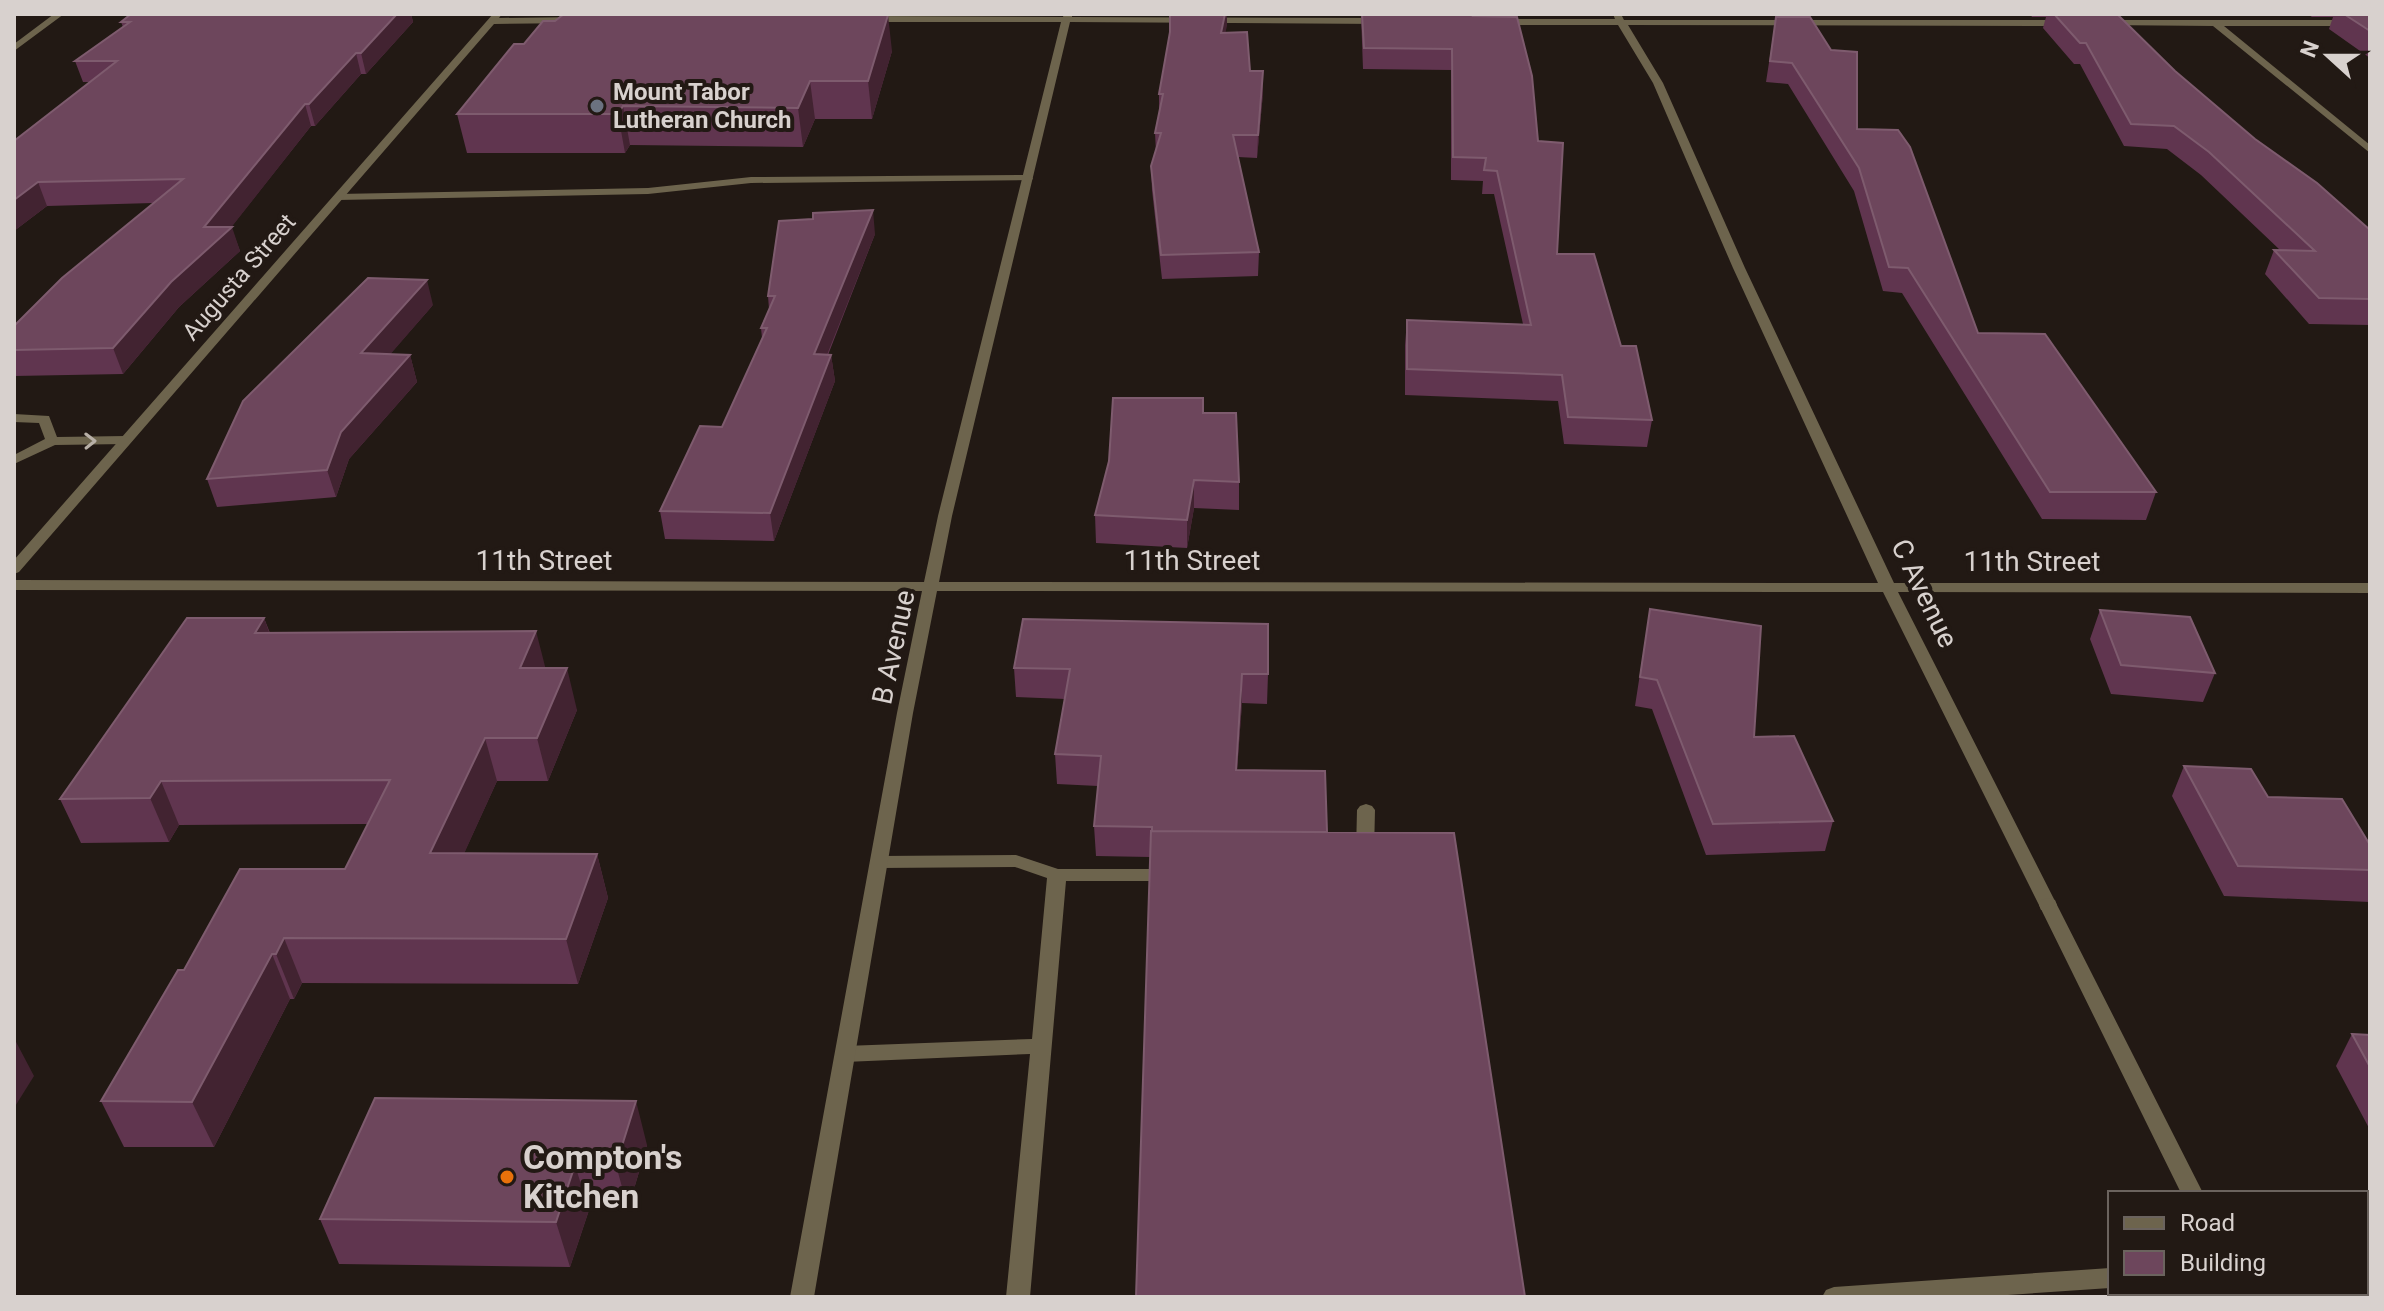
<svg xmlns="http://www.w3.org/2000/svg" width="2384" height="1311" viewBox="0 0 2384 1311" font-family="Roboto,sans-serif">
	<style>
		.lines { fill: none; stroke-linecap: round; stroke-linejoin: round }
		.service { fill: #6d644d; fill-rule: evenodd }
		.minor { fill: #6d644d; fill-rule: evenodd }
		.tertiary { fill: #6d644d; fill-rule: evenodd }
		.wall { fill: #60354f }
		.shaded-wall { fill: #422331 }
		.building { fill: #6d465c; stroke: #7e5b6e; stroke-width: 2 }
		.oneway { stroke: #b8b0a7 }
		.worship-dot { fill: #6b7280; stroke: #221914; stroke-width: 3 }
		.food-dot { fill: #e8710a; stroke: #221914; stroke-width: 3 }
		.labels { text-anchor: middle; stroke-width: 8; stroke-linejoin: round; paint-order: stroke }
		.far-poi-label { font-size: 24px; font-weight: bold; fill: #d8d1ce; stroke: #221914; text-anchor: start }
		.far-street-label { font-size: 24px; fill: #d8d1ce; stroke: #221914 }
		.street-label { font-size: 28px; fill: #d8d1ce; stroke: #221914 }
		.near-poi-label { font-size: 34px; font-weight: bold; fill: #d8d1ce; stroke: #221914; text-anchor: start }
	</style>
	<rect width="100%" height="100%" fill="#221914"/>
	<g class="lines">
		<path class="service" d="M1028,175L1033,178L1032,180L751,183L648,194L338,200L333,197L338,194L648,188L751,177Z
			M14,414L49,416L57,437L126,436L133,440L126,444L55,445L14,464V455L45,439L39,423L14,422Z
			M1366,804L1372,806L1375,810L1374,852L1371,856H1359L1356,852L1357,810L1360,806Z
			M1016,855L1058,869H1172L1179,870L1181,875L1179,880L1172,881H1066L1030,1297H1006L1030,1054L845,1062L838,1060L835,1054L838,1048L845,1046L1032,1039L1047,878L1015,867L879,868L873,866L870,862L873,858L879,856Z
			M2110,1268V1288L1978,1297H1822L1826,1290L1834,1287Z"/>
		<path class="minor" d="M54,14H64L14,51V44Z
			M493,14H502L499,18L579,17L584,20L579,23L494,24L19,572L14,574V560Z
			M1064,14H1072V17L1383,18L1388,21L1383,24L1070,22L952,516L939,582L1878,583L1733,268L1653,83L1618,25H1498L1493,22L1498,19H1615L1613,14H1621L1624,20H2063L2068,23L2063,26L1628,25L1663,83L1745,268L1894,583H2370V593L1898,592L2057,905L2055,910H2041L2039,905L1883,592L937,591L913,713L814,1297H790L897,713L922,591L14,590V580L924,582L938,516L1061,22H870L865,19L870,16L1063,17Z
			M2106,20H2370V26H2224L2370,145V153L2213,26L2103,25L2101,23Z"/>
		<path class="tertiary" d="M2048,898L2055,900L2057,905L2203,1193H2181L2039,905L2041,900Z
			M2231,1293H2255L2257,1297H2233Z"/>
	</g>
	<path class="wall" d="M131,14H411L413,22L366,74H361L315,126H311L231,227L240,251L179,307L123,374L14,376V326L153,203L47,206L14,231V141L90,82H83L75,61L123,27L121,22Z
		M1170,14H1230L1227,15L1225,33L1263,93L1257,158L1238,157L1259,252L1258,276L1162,279L1152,190L1151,166L1156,152L1155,133L1159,114V94L1170,32Z
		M1360,14H1482L1481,16H1477L1538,141L1557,254L1621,346L1652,420L1647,447L1564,444L1558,401L1405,395V345L1407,320L1523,324L1494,194H1482L1483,181L1451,180V70L1363,69L1361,15Z
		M2030,14H2117L2175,71L2255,139L2370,230V325L2309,324L2265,274L2274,250H2280L2201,175L2167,149L2124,146L2080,64H2074L2043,28L2046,17H2032Z
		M2307,14H2370V58L2329,29L2333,17H2312Z
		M1776,17L1857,129L1978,333L2156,492L2146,520L2042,519L1902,293L1883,291L1854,191L1788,84L1766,82Z
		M555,21L892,51L872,119H815L803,147L630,145L625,153H467L457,114L524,44Z
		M875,234L828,355H831L835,381L774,541L665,539L660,511L722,427L762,338L761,328L769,309L768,296Z
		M433,305L390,354L410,355L417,382L349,459L336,497L217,507L207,479Z
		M1203,413L1239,482V510L1194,508L1187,548L1096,543L1095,515Z
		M1650,609L1754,737L1833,821L1825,851L1706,855L1652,709L1635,706Z
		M2100,610L2215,673L2203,702L2111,694L2090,639Z
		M264,618L270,633L545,668L577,710L548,781H497L464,853L597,854L608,898L578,984L302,983L294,999H290L214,1147H124L101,1101L184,970L345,869L368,824L179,825L169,842L81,843L60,799Z
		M1014,668L1268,674L1267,704L1242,703L1237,770L1327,832L1150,857L1096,856L1094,826L1098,786L1057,784L1055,754L1065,699L1016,697Z
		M2184,766L2268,797L2370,845V902L2224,896L2172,796Z
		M2352,1034L2370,1035V1130L2336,1066Z
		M647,1145L628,1209L589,1210L570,1267L339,1264L320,1219Z"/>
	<path class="shaded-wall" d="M396,14H411L413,22L366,74L361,53Z
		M1225,14H1227V26L1220,54L1221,33Z
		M888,15L892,51L872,119L868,81Z
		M356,53L361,74L315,126L309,104Z
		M1263,71V93L1257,158L1258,135Z
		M810,81L815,119L803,147L798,108Z
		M305,104L311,126L230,229L232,227L240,251L179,307L123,374L113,348L204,227Z
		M623,106L630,145L625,153L618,114Z
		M38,182L47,206L14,231V200Z
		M873,210L875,234L817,380L814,354Z
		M427,280L433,305L369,379L361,353Z
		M410,355L417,382L349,459L336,497L327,470L341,432Z
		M831,355L835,381L774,541L770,513Z
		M1194,480V508L1187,548V520Z
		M264,618L279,660L255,633Z
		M536,631L547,674L520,668Z
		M567,668L577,710L548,781L537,738Z
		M1242,674V703L1235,800L1236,770Z
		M485,738L497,781L444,898L430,853Z
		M161,781L179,825L169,842L150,798Z
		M597,854L608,898L578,984L566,939Z
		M284,938L302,983L294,999L276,954Z
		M272,954L290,999L214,1147L192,1102Z
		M14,1038L34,1076L14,1108Z
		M636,1101L647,1145L628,1209L616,1165Z
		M575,1165L589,1210L570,1267L556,1222Z"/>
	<path class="building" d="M131,14H397L361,53H356L309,104H305L204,227H232L171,282L113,348L14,350V326L62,278L183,179L38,182L14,200V141L117,61H75L130,22H121Z
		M564,14H721L888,15L868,81H810L798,108L623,106L618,114H457L514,44H524L543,21H555Z
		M1170,14H1225L1221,33L1247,32L1250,71H1263L1258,135H1233L1259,252L1161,255L1151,166L1161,133H1155L1163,94H1159L1170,32Z
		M1362,14H1474L1473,16L1517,17L1532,76L1538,141L1563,143L1557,254H1594L1621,346H1636L1652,420L1568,417L1562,375L1407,369V320L1531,325L1497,171L1484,170L1486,158L1453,157L1452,49L1364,48Z
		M2054,14H2117L2175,71L2255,139L2317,183L2370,230V299L2319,298L2274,250L2315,251L2209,152L2174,126L2131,124L2086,43H2080Z
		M2344,14H2370V31Z
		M1776,17H1810L1831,50L1857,52V129L1898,130L1910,147L1978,333L2045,334L2156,492H2050L1908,268L1889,267L1859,168L1792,63L1770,61Z
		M873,210L814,354L831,355L770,513L660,511L700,426L722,427L767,328H761L775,296H768L779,221L813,219V213Z
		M368,278L427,280L361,353L410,355L341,432L327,470L207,479L243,401Z
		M1113,398H1203V413H1236L1239,482L1194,480L1187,520L1095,515L1109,461Z
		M1650,609L1761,626L1754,737L1794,736L1833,821L1713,824L1657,680L1640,677Z
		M2100,610L2190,617L2215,673L2121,665Z
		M187,618H264L255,633L536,631L520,668H567L537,738H485L430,853L597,854L566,939L284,938L276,954H272L192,1102L101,1101L178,970H184L240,869H345L390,780L161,781L150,798L60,799Z
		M1023,619L1268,624V674H1242L1236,770L1325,771L1327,832L1152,831V827L1094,826L1101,756L1055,754L1070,669L1014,668Z
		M2184,766L2251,769L2268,797L2342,799L2370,845V870L2238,866Z
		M1151,831L1454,833L1525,1297H1136Z
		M2352,1034L2370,1035V1067Z
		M375,1098L636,1101L616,1165H575L556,1222L320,1219Z"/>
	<defs><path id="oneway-chevron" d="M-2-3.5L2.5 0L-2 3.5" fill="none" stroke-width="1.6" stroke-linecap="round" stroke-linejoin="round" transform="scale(2)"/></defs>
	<use class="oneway" href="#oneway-chevron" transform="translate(90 441) rotate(-1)"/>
	<circle class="worship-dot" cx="597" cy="106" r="8"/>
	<circle class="food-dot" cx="507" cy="1177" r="8"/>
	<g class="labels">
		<g class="far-poi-label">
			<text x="613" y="100">Mount Tabor<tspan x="613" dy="28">Lutheran Church</tspan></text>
		</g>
		<g class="far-street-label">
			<text transform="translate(239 277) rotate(-49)" y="8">Augusta Street</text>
		</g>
		<g class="street-label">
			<text x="544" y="570">11th Street</text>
			<text x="1192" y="570">11th Street</text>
			<text x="2032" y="571">11th Street</text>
			<text transform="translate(1925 593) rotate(64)" y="10">C Avenue</text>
			<text transform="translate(893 647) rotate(-78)" y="10">B Avenue</text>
		</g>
		<g class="near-poi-label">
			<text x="523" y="1169">Compton's<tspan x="523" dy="39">Kitchen</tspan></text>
		</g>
	</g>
	<rect width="2384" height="1311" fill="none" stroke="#d8d1ce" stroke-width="32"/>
	<rect x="2108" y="1191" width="260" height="104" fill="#221914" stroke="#6b635e" stroke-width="2"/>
	<rect x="2124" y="1217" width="40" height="12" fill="#6d644d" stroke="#6b635e" stroke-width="2"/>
	<text x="2180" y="1231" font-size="24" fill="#d8d1ce">Road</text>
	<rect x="2124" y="1251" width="40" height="24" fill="#6d465c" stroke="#6b635e" stroke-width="2"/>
	<text x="2180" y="1271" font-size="24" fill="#d8d1ce">Building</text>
	<g transform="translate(2328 56) rotate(291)" stroke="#221914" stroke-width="6" paint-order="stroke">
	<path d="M0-6L14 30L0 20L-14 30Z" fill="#d8d1ce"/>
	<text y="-12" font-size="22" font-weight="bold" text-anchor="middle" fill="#d8d1ce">N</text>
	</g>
</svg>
